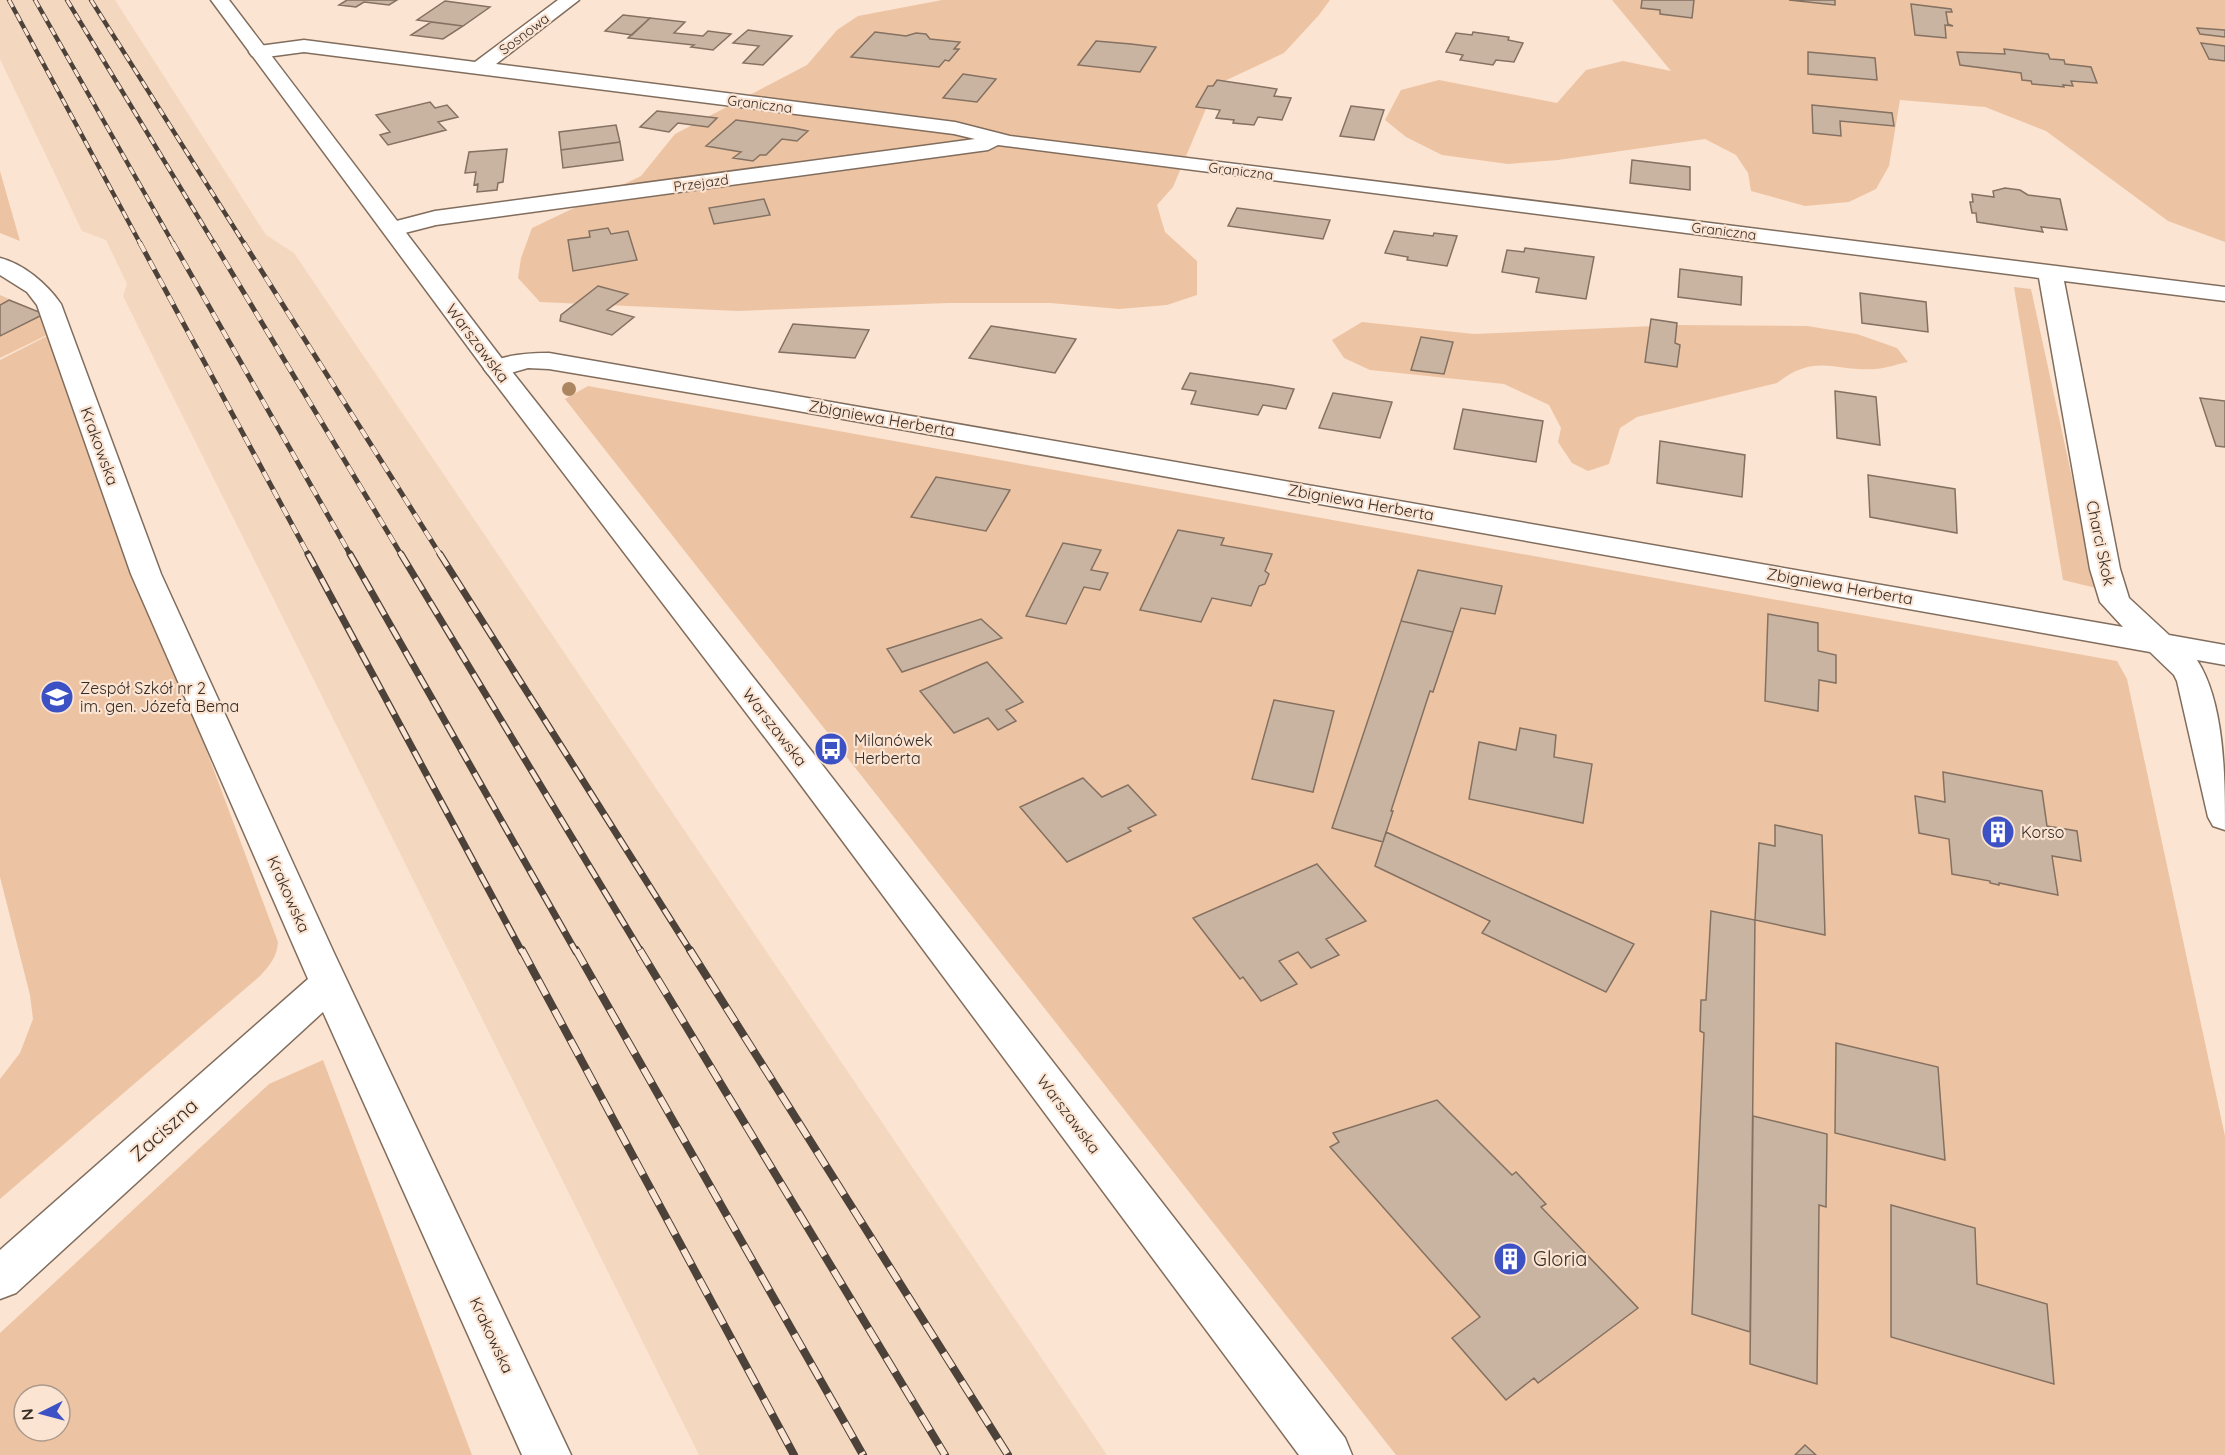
<svg xmlns="http://www.w3.org/2000/svg" width="2225" height="1455" viewBox="0 0 2225 1455" font-family="Quicksand,sans-serif">
	<style>
		.built { fill: #f4d7bf }
		.green { fill: #edc4a3; fill-rule: evenodd }
		.building { fill: #c9b3a1; stroke: #857161; stroke-width: 1.5 }
		.lines { fill: none; stroke-linecap: round; stroke-linejoin: round }
		.minor-casing { stroke: #816d5d; stroke-width: 3 }
		.tertiary-casing { stroke: #816d5d; stroke-width: 3 }
		.minor { fill: #fff; fill-rule: evenodd }
		.tertiary { fill: #fff; fill-rule: evenodd }
		.rail-far3-casing { stroke: #4c423a; stroke-width: 4.5 }
		.rail-far2-casing { stroke: #4c423a; stroke-width: 5 }
		.rail-far1-casing { stroke: #4c423a; stroke-width: 7 }
		.rail-casing { stroke: #4c423a; stroke-width: 8 }
		.rail-far3 { stroke: #fce4d2; stroke-width: 3; stroke-dasharray: 8; stroke-linecap: butt }
		.rail-far2 { stroke: #fce4d2; stroke-width: 4; stroke-dasharray: 10; stroke-linecap: butt }
		.rail-far1 { stroke: #fce4d2; stroke-width: 4.5; stroke-dasharray: 14; stroke-linecap: butt }
		.rail { stroke: #fce4d2; stroke-width: 6; stroke-dasharray: 17; stroke-linecap: butt }
		.tree { fill: #ac8661 }
		.labels { text-anchor: middle; stroke-width: 4.5; stroke-linejoin: round; paint-order: stroke }
		.far-street-label { font-size: 14px; fill: #352c26; stroke: #fce4d2 }
		.street-label { font-size: 16px; fill: #352c26; stroke: #fce4d2 }
		.poi-label { font-size: 16px; fill: #352c26; stroke: #fce4d2; text-anchor: start }
		.near-street-label { font-size: 20px; fill: #352c26; stroke: #fce4d2 }
		.near-poi-label { font-size: 20px; fill: #352c26; stroke: #fce4d2; text-anchor: start }
	</style>
	<rect width="100%" height="100%" fill="#fce4d2"/>
	<path class="built" d="M0,0H115L266,235L294,253L1107,1455H699L123,296L127,284L106,240L82,231L0,59Z"/>
	<path class="green" d="M942,0H1330L1319,15L1284,53L1216,85L1173,187L1157,205L1165,232L1197,261V295L1167,305L1119,309L1050,303H949L738,311L540,302L518,278L521,258L532,228L641,176L675,134L807,65L837,30L858,16Z
		M1612,0H2225V242L2168,221L2046,131L1985,107L1900,100L1889,166L1876,189L1849,202L1805,206L1751,191L1748,173L1736,155L1705,139L1558,160L1508,164L1442,155L1406,137L1385,120L1401,90L1439,80L1557,103L1586,70L1623,61L1671,71Z
		M0,171L20,241L0,233Z
		M2014,287L2031,289L2096,588L2063,580Z
		M0,295L44,314L49,334L0,358Z
		M1362,322L1474,334L1676,325L1807,326L1857,334L1897,348L1908,362C1898,364 1887,368 1876,369C1835,372 1816,352 1777,383L1637,417L1620,428L1609,464L1588,471L1572,463L1558,442L1561,428L1549,405L1504,384L1370,370L1344,358L1332,340Z
		M51,334L278,942C277,957 270,965 260,976L0,1199V1079L20,1053L33,1019L30,995L0,877V360Z
		M588,386L2117,661L2127,679L2225,1136V1455H1396L565,399Z
		M323,1060L472,1455H0V1333L269,1084ZM24,1395H60V1431H24Z"/>
	<path class="building" d="M347,0H397L389,5L364,2L356,7L339,5Z
		M1642,0H1694L1692,18L1660,14V10L1641,8Z
		M1789,0H1835V5Z
		M445,1L490,7L463,26L417,20Z
		M1911,4L1951,9L1952,12H1946L1948,24L1953,26L1945,25L1946,38L1915,35Z
		M623,15L650,18L632,35L605,31Z
		M650,18L685,22L674,33L703,36L708,31L731,34L713,50L691,47L694,45L628,38Z
		M431,22L463,26L443,39L411,35Z
		M2197,28L2225,30V37L2200,34Z
		M748,30L792,36L763,65L743,63L759,46L733,43Z
		M875,32L906,36L916,33L926,34L930,39L960,42L954,49H959L949,61L945,60L939,67L851,57Z
		M1473,32L1509,37L1508,40L1523,43L1514,62L1496,60L1493,65L1460,60L1463,55L1446,52L1456,33L1472,35Z
		M1096,41L1131,44L1156,47L1140,72L1078,65Z
		M2201,43L2225,46V61L2209,59Z
		M2004,49L2048,54L2050,59L2064,60L2065,64L2091,67L2097,83L2071,81L2073,86L2063,85L2064,87L2032,84L2031,81L2022,80L2021,73L1960,65L1957,52L2005,54Z
		M1808,52L1875,58L1877,80L1808,74Z
		M963,74L996,79L977,102L943,98Z
		M1217,80L1277,89L1274,96L1291,98L1282,120L1258,117L1254,125L1233,123L1234,120L1216,118L1220,110L1196,107L1208,86H1213Z
		M430,102L435,108L447,105L458,117L438,122L446,130L388,145L380,135L390,132L376,115Z
		M1812,105L1892,113L1894,126L1840,121L1841,136L1813,133Z
		M1351,106L1384,110L1374,140L1340,136Z
		M657,111L717,118L708,127L678,123L669,132L640,127Z
		M736,120L794,128L808,131L797,141L782,139L766,155H760L753,161L733,158L741,152L706,146Z
		M616,125L620,142L561,150L559,132Z
		M620,142L623,160L563,168L561,150Z
		M507,149L503,182L498,183L497,190L477,192L478,184L474,185L476,172L465,173L469,152Z
		M1632,160L1690,167V190L1630,183Z
		M2005,188L2020,190L2028,195L2060,199L2067,230L2041,227L2043,232L1977,222L1976,213H1972L1970,202H1973L1972,194L1994,197L1993,191Z
		M764,199L770,215L714,224L709,208Z
		M1237,208L1283,214L1330,220L1323,239L1228,226Z
		M608,228L611,234L628,231L637,260L573,271L568,240L590,237L589,231Z
		M1394,231L1433,236L1434,233L1457,236L1447,266L1407,260L1408,257L1385,253Z
		M1525,248L1594,257L1586,299L1536,292L1539,278L1502,272L1507,250L1524,252Z
		M1680,269L1742,277L1741,305L1678,297Z
		M598,286L628,294L607,310L634,317L612,335L560,321L561,315Z
		M1860,293L1926,302L1928,332L1862,323Z
		M9,300L44,314L0,336V305Z
		M1651,319L1677,323L1675,343L1680,345L1677,367L1645,362Z
		M793,324L869,330L855,358L779,352Z
		M991,326L1076,339L1055,373L969,358Z
		M1421,337L1453,342L1444,374L1411,370Z
		M1190,373L1271,385L1294,389L1286,409L1263,405L1258,415L1191,404L1196,391L1182,389Z
		M1835,391L1876,397L1880,445L1837,438Z
		M1333,393L1392,402L1380,438L1319,428Z
		M2200,398L2225,401V447L2216,446Z
		M1463,409L1543,421L1536,462L1454,449Z
		M1660,441L1745,455L1742,497L1657,483Z
		M1868,475L1955,489L1957,533L1870,517Z
		M936,477L1010,490L986,531L911,517Z
		M1178,530L1224,538L1221,545L1272,554L1265,571L1269,574L1265,584L1259,586L1251,606L1212,598L1201,622L1140,610Z
		M1063,543L1101,550L1091,570L1108,573L1100,590L1084,587L1066,624L1026,616Z
		M1418,570L1502,586L1495,614L1461,608L1453,632L1401,621Z
		M1768,614L1818,623V651L1836,655V683L1819,680L1818,711L1765,701Z
		M981,619L1002,638L902,672L887,649Z
		M1401,621L1453,632L1433,692L1430,691L1391,811H1393L1383,842L1332,828Z
		M987,662L1023,702L1006,710L1016,721L998,730L988,718L954,733L920,691Z
		M1274,700L1334,711L1313,792L1252,779Z
		M1520,728L1556,735L1554,757L1592,764L1583,823L1469,799L1479,742L1516,750Z
		M1943,772L2042,791L2047,826L2077,831L2081,861L2052,856L2058,895L1999,883V885L1990,883V881L1952,874L1949,839L1919,833L1915,796L1945,802Z
		M1083,778L1102,797L1128,785L1156,815L1128,828L1131,831L1067,862L1020,807Z
		M1775,825L1822,835L1825,935L1755,920L1759,843L1775,846Z
		M1386,832L1634,944L1606,992L1482,933L1490,921L1375,866Z
		M1317,864L1366,921L1326,939L1339,955L1311,968L1298,952L1279,961L1297,984L1261,1001L1243,977L1240,979L1193,918Z
		M1711,911L1755,920L1750,1332L1692,1314L1704,1033L1700,1031L1701,1000H1706Z
		M1836,1043L1938,1067L1945,1160L1835,1133Z
		M1437,1100L1512,1175L1516,1172L1546,1204L1541,1207L1638,1308L1538,1383L1534,1378L1506,1400L1452,1338L1480,1317L1330,1147L1339,1142L1333,1133Z
		M1753,1116L1827,1134L1826,1207L1819,1205L1817,1384L1750,1364Z
		M1891,1205L1975,1228L1977,1284L2047,1304L2054,1384L1891,1337Z
		M1805,1445L1816,1455H1795Z"/>
	<g class="lines">
		<g class="minor-casing">
			<path id="minor" d="M558,0H579L496,64L955,122L1010,136L2225,287V301L2064,281L2120,569L2129,598L2169,635L2225,645V665L2197,660C2225,703 2225,779 2225,830L2213,826L2208,817L2177,681L2174,675L2150,652L770,406L549,369L528,368L497,377L488,374L484,369C495,354 532,353 549,353L2123,627L2100,602L2090,569L2039,278L998,145L988,150L436,225L393,236L385,234L382,229L385,224L435,211L975,139L954,134L304,52L259,58L252,56L249,52L252,48L259,46L304,40L475,62Z
				M0,258C24,264 47,284 61,304L161,574L334,953L571,1455H522L323,1012L16,1293L0,1299V1250L308,979L131,574L37,305L27,292L0,275Z"/>
		</g>
		<g class="tertiary-casing">
			<path id="tertiary" d="M211,0H229L506,364L813,753L1345,1438L1352,1455H1299L789,769L488,374Z"/>
		</g>
		<use href="#minor" class="minor"/>
		<use href="#tertiary" class="tertiary"/>
		<g class="rail-far3-casing">
			<path id="rail-far3" d="M9,0L141,245
				M35,0L174,245
				M67,0L215,245
				M91,0L245,245"/>
		</g>
		<g class="rail-far2-casing">
			<path id="rail-far2" d="M140,243L309,556
				M173,243L351,556
				M214,243L402,556
				M244,243L441,556"/>
		</g>
		<g class="rail-far1-casing">
			<path id="rail-far1" d="M308,554L522,952
				M350,554L576,952
				M401,554L641,952
				M440,554L691,952"/>
		</g>
		<g class="rail-casing">
			<path id="rail" d="M522,950L794,1455
				M576,950L863,1455
				M640,950L945,1455
				M690,950L1008,1455"/>
		</g>
		<use href="#rail-far3" class="rail-far3"/>
		<use href="#rail-far2" class="rail-far2"/>
		<use href="#rail-far1" class="rail-far1"/>
		<use href="#rail" class="rail"/>
	</g>
	<circle class="tree" cx="569" cy="389" r="7"/>
	<defs>
		<g id="school-disc" transform="scale(1.725)"><circle r="9.5" fill="#3c51c4" stroke="#fce4d2"/><path d="M0-5L7-2L0 1L-7-2ZM-4 1L0 2.5L4 1V4Q0 6-4 4Z" fill="#fff"/></g>
		<g id="bus-disc" transform="scale(1.725)"><circle r="9.5" fill="#3c51c4" stroke="#fce4d2"/><path d="M-5-6H5V4H4V6H2V4H-2V6H-4V4H-5ZM-3.5-4V0h7V-4ZM-3.5 1.2v1.5H-2V1.2ZM2 1.2v1.5H3.5V1.2Z" fill="#fff"/></g>
		<g id="building-disc" transform="scale(1.725)"><circle r="9.5" fill="#3c51c4" stroke="#fce4d2"/><path d="M-4-6H4V6H1V3H-1V6H-4ZM-2.5-4.3h1.7v1.8h-1.7ZM.8-4.3h1.7v1.8H.8ZM-2.5-1h1.7V.8h-1.7ZM.8-1h1.7V.8H.8Z" fill="#fff"/></g>
	</defs>
	<g fill-rule="evenodd">
		<use href="#school-disc" x="57" y="697"/>
		<use href="#bus-disc" x="831" y="749"/>
		<use href="#building-disc" x="1998" y="832"/>
		<use href="#building-disc" x="1510" y="1259"/>
	</g>
	<g class="labels">
		<g class="far-street-label">
			<text transform="translate(524 34) rotate(-37)" y="5">Sosnowa</text>
			<text transform="translate(760 104) rotate(7)" y="5">Graniczna</text>
			<text transform="translate(1241 171) rotate(7)" y="5">Graniczna</text>
			<text transform="translate(701 183) rotate(-8)" y="5">Przejazd</text>
			<text transform="translate(1724 231) rotate(7)" y="5">Graniczna</text>
		</g>
		<g class="street-label">
			<text transform="translate(478 343) rotate(53)" y="6">Warszawska</text>
			<text transform="translate(882 418) rotate(10)" y="6">Zbigniewa Herberta</text>
			<text transform="translate(100 446) rotate(70)" y="6">Krakowska</text>
			<text transform="translate(1361 502) rotate(10)" y="6">Zbigniewa Herberta</text>
			<text transform="translate(2101 543) rotate(78)" y="6">Charci Skok</text>
			<text transform="translate(1840 586) rotate(10)" y="6">Zbigniewa Herberta</text>
			<text transform="translate(775 727) rotate(52)" y="6">Warszawska</text>
			<text transform="translate(289 894) rotate(66)" y="6">Krakowska</text>
			<text transform="translate(1069 1114) rotate(53)" y="6">Warszawska</text>
			<text transform="translate(492 1335) rotate(65)" y="6">Krakowska</text>
		</g>
		<g class="poi-label">
			<text x="80" y="694">Zespół Szkół nr 2<tspan x="80" dy="18">im. gen. Józefa Bema</tspan></text>
			<text x="854" y="746">Milanówek<tspan x="854" dy="18">Herberta</tspan></text>
			<text x="2021" y="838">Korso</text>
		</g>
		<g class="near-street-label">
			<text transform="translate(164 1130) rotate(-42)" y="7">Zaciszna</text>
		</g>
		<g class="near-poi-label">
			<text x="1533" y="1266">Gloria</text>
		</g>
	</g>
	<g transform="translate(42 1413) rotate(264)"><circle r="28" fill="#fce4d2" stroke="#ac9a8d" stroke-width="1.5"/>
	<path d="M0-4.5L10 22L0 15L-10 22Z" fill="#3c51c4"/>
	<text y="-9" font-size="16" font-weight="bold" text-anchor="middle" fill="#352c26">N</text>
	</g>
</svg>
